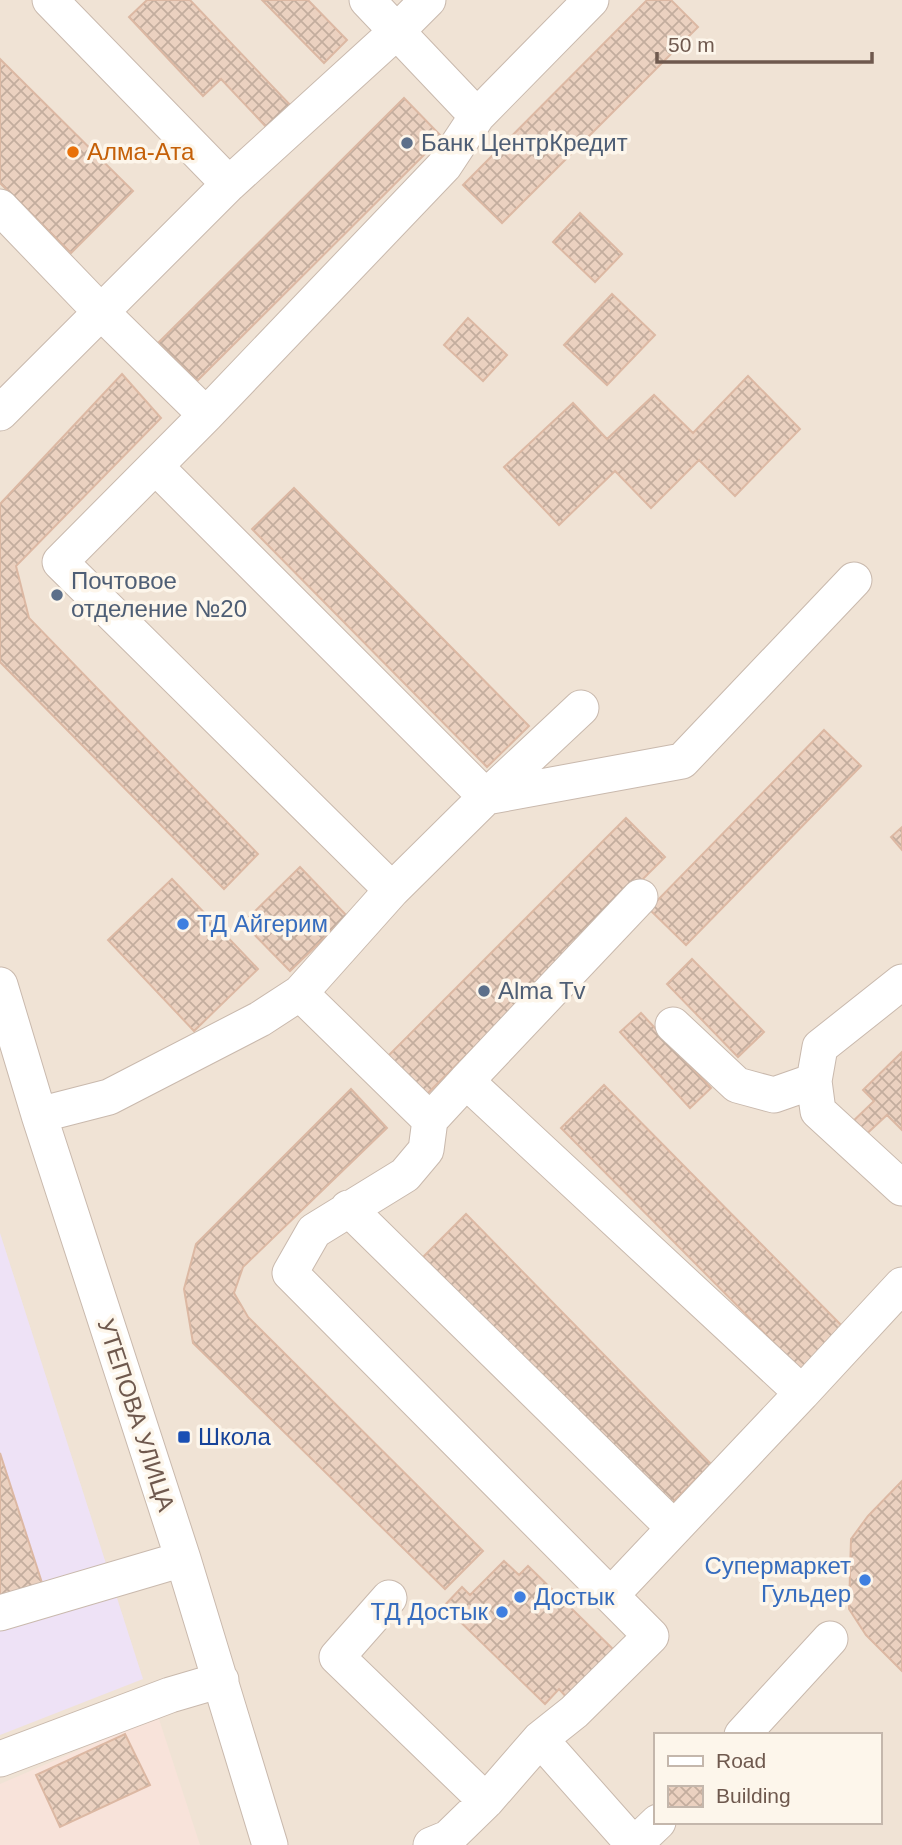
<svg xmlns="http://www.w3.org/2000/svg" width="902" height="1845" viewBox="0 0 902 1845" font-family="Arial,sans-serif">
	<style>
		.residential { fill: #f0e3d5; fill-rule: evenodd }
		.commercial { fill: #f8e3da }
		.education { fill: #eee2f6 }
		.building { fill: url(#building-cross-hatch); stroke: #dcb8a3; stroke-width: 2 }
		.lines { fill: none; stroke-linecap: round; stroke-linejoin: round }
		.minor-casing { stroke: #c9b9ad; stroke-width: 37 }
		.minor { stroke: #fff; stroke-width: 35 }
		.service-dot { fill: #5c6f8a; stroke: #fdf6eb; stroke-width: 2.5 }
		.food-dot { fill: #e8710a; stroke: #fdf6eb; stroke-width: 2.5 }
		.shop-dot { fill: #3f7fe0; stroke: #fdf6eb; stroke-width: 2.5 }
		.transit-dot { fill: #1a4fb4; stroke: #fdf6eb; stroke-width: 2.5 }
		.labels { text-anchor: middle; stroke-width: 7; stroke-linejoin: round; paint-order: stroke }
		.service-label { font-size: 24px; fill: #4e5e75; stroke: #fdf6eb; text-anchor: start }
		.food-label { font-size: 24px; fill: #c56008; stroke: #fdf6eb; text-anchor: start }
		.shop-label { font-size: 24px; fill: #366cbe; stroke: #fdf6eb; text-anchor: start }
		.street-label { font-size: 24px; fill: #6f594e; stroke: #fdf6eb }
		.transit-label { font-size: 24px; fill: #164399; stroke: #fdf6eb; text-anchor: start }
	</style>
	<defs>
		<pattern id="building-cross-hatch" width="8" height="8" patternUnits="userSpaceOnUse" patternTransform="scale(1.75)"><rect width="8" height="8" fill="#ebd1c0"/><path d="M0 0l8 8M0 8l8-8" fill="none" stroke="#c3ad9e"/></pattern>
	</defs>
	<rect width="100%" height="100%" fill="#f9f2e5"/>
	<path class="residential" d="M0,0H902V1845H0ZM655,1735H879V1822H655Z"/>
	<path class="commercial" d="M158,1716L200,1845H0V1784Z"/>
	<path class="education" d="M0,1233L143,1679L0,1735Z"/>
	<path class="building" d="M147,0H190L294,109L270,131L221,79L203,96L129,17Z
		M262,0H308L347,40L324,63Z
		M647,0H671L698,27L502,223L463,185Z
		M0,59L133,191L71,253L0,183Z
		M404,98L442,137L197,381L158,343Z
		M580,213L622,254L595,282L553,242Z
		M612,294L655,335L607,385L564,345Z
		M468,318L507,355L483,381L444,345Z
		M122,374L161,418L16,566L29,618L258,854L224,889L0,662V504Z
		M748,376L800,429L735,496L699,460L651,508L615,471L559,525L504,467L573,403L607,439L654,395L693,433Z
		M294,488L529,726L487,767L252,529Z
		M824,730L861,766L686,945L649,909Z
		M626,818L665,857L422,1099L383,1061Z
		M902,827V850L891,837Z
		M300,867L347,916L290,971L243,923Z
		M172,879L258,969L194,1031L108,940Z
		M692,959L764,1032L738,1057L667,984Z
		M641,1013L711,1088L690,1108L620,1032Z
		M902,1052V1130L887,1115L860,1140L847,1127L874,1101L863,1090Z
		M604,1085L849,1333L806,1375L561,1128Z
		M351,1089L387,1128L243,1267L234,1293L248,1317L483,1551L445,1589L193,1343L184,1289L196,1244Z
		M466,1214L711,1464L668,1507L423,1257Z
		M0,1453L44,1589L0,1603Z
		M902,1481V1671L866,1635L849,1609L851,1539L868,1516Z
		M504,1561L519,1575L528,1566L616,1652L569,1700L559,1689L545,1704L444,1606L462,1587L470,1595Z
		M125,1734L150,1785L60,1827L36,1775Z"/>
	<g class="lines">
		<g class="minor-casing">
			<path id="minor" d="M50,0L229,184
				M367,0L477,116
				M0,207L100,311L206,415
				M0,413L229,184L396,32L428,0
				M156,467L486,797L581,708
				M392,890L60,562L206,415L444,166L477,116L591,0
				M902,982L820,1047L814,1081L818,1111L902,1188
				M0,985L39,1115L183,1559L270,1845
				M300,993L430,1120
				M673,1025L737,1085L774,1095L814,1081
				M466,1081L640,897
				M39,1115L109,1097L260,1019L300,993L392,890L486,797L682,761L854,580
				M348,1208L674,1528
				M802,1393L902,1285
				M389,1598L337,1657L486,1801
				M0,1613L183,1559
				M742,1735L830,1639
				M540,1739L634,1845
				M0,1759L170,1695L221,1680
				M431,1845L448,1838L486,1801L540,1739L574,1712L651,1636L290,1273L314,1231L405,1175L426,1150L430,1120L466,1081L802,1393L612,1594
				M634,1845L658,1822"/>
		</g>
		<use href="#minor" class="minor"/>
	</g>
	<g class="service-dot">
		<circle cx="407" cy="143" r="7"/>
		<circle cx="57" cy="595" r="7"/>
		<circle cx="484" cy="991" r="7"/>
	</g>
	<circle class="food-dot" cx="73" cy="152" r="7"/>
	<g class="shop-dot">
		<circle cx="183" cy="924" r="7"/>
		<circle cx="865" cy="1580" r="7"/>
		<circle cx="520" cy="1597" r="7"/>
		<circle cx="502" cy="1612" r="7"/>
	</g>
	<rect class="transit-dot" x="177" y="1430" width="14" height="14" rx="3.5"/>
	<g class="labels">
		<g class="service-label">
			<text x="421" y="151">Банк ЦентрКредит</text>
			<text x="71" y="589">Почтовое<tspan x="71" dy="28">отделение №20</tspan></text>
			<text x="498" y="999">Alma Tv</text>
		</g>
		<g class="food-label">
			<text x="87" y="160">Алма-Ата</text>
		</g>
		<g class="shop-label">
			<text x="197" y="932">ТД Айгерим</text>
			<text x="851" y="1574" text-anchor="end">Супермаркет<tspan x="851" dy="28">Гульдер</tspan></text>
			<text x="534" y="1605">Достык</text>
			<text x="488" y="1620" text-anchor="end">ТД Достык</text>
		</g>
		<g class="street-label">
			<text transform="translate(136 1415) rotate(72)" y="8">УТЕПОВА УЛИЦА</text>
		</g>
		<g class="transit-label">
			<text x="198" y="1445">Школа</text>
		</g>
	</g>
	<rect x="654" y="1733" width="228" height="91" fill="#fdf6eb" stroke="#c4b7ac" stroke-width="2"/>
	<rect x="668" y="1756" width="35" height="10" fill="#ffffff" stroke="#c4b7ac" stroke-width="2"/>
	<text x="716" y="1768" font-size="21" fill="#6f594e">Road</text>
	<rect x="668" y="1786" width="35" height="21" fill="url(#building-cross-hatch)" stroke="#c4b7ac" stroke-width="2"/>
	<text x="716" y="1803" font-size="21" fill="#6f594e">Building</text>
	<path d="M657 52v10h215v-10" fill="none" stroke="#6f594e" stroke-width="3.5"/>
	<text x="668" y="52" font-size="21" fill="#6f594e" stroke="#fdf6eb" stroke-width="5" paint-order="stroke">50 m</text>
</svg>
